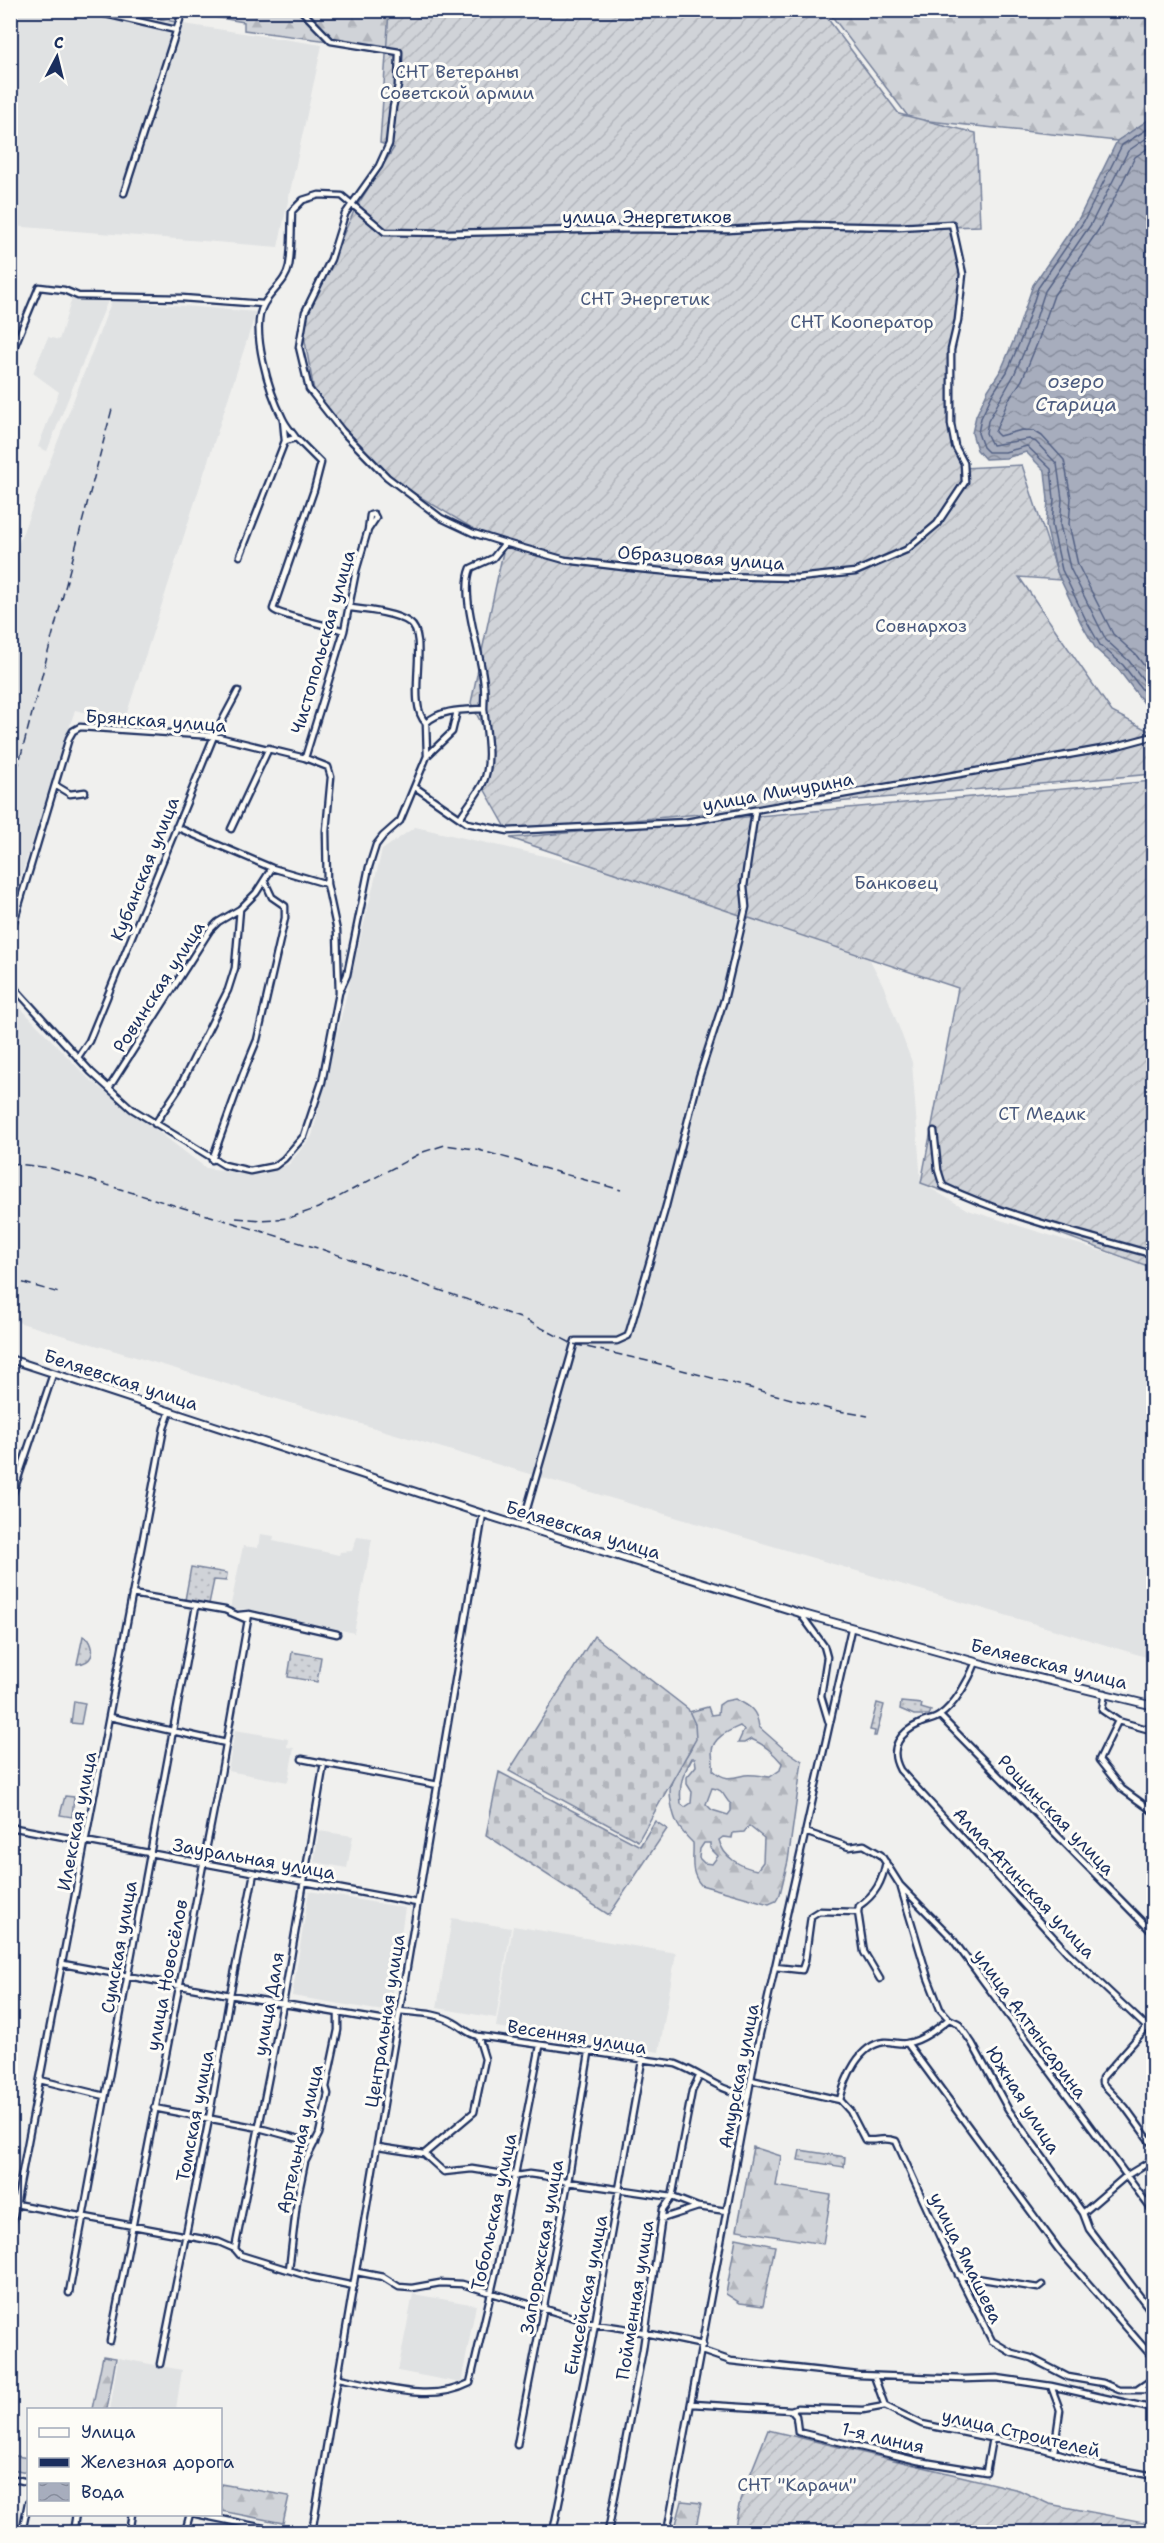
<svg xmlns="http://www.w3.org/2000/svg" width="1164" height="2543" viewBox="0 0 1164 2543" font-family="'Shantell Sans',sans-serif">
	<style>
		.built { fill: #e0e2e3 }
		.grass { fill: #d0d3d8; stroke: #76819b; stroke-width: 1.5 }
		.forest { fill: url(#forest-firs); stroke: #76819b; stroke-width: 1.5; fill-rule: evenodd }
		.cemetery { fill: url(#cemetery-stones); stroke: #76819b; stroke-width: 1.5 }
		.park { fill: url(#park-dots); stroke: #76819b; stroke-width: 1.5 }
		.garden { fill: url(#garden-furrows); stroke: #76819b; stroke-width: 1.5 }
		.water { fill: url(#water-waves); stroke: #6f7b97; stroke-width: 1.5 }
		.lines { fill: none; stroke-linecap: round; stroke-linejoin: round }
		.shore { stroke: #536184; stroke-width: 1.5 }
		.minor-casing { stroke: #1b2f5e; stroke-width: 9 }
		.major-casing { stroke: #1b2f5e; stroke-width: 10 }
		.minor { stroke: #fdfcf7; stroke-width: 4.5 }
		.major { stroke: #fdfcf7; stroke-width: 6 }
		.rail { stroke: #1b2f5e; stroke-width: 1.5; stroke-dasharray: 9 4.5; stroke-linecap: butt }
		.labels { text-anchor: middle; stroke-width: 6; stroke-linejoin: round; paint-order: stroke }
		.park-label { font-size: 18px; fill: #48587c; stroke: #fdfcf7 }
		.street-label { font-size: 18px; fill: #1b2f5e; stroke: #fdfcf7 }
		.water-label { font-size: 20px; font-style: italic; fill: #4c5b7f; stroke: #fdfcf7 }
	</style>
	<defs>
		<pattern id="forest-firs" width="22" height="20" patternUnits="userSpaceOnUse" patternTransform="scale(1.5)"><rect width="22" height="20" fill="#d0d3d8"/><path d="M5 1l3.5 6h-7zM16 11l3.5 6h-7z" fill="#b2b5bc"/></pattern>
		<pattern id="cemetery-stones" width="16" height="16" patternUnits="userSpaceOnUse" patternTransform="scale(1.5)"><rect width="16" height="16" fill="#d0d3d8"/><path d="M2 7V4a2 2 0 0 1 4 0v3zM10 15v-3a2 2 0 0 1 4 0v3z" fill="#b2b5bc"/></pattern>
		<pattern id="park-dots" width="8" height="8" patternUnits="userSpaceOnUse" patternTransform="scale(1.5)"><rect width="8" height="8" fill="#d0d3d8"/><path d="M2 2h.1M6 6h.1" fill="none" stroke="#b2b5bc" stroke-width="1.8" stroke-linecap="round"/></pattern>
		<pattern id="garden-furrows" width="10" height="10" patternUnits="userSpaceOnUse" patternTransform="scale(1.5)"><rect width="10" height="10" fill="#d0d3d8"/><path d="M-1 1l2-2M0 10L10 0M9 11l2-2" fill="none" stroke="#b2b5bc"/></pattern>
		<pattern id="water-waves" width="16" height="10" patternUnits="userSpaceOnUse" patternTransform="scale(1.5)"><rect width="16" height="10" fill="#a7adbd"/><path d="M0 5q4-4 8 0t8 0" fill="none" stroke="#878d9d"/></pattern>
	</defs>
	<rect width="100%" height="100%" fill="#f0f0ee"/>
	<filter id="ink" filterUnits="userSpaceOnUse"><feTurbulence type="fractalNoise" baseFrequency=".0167" numOctaves="2"/><feDisplacementMap in="SourceGraphic" scale="12" xChannelSelector="R" yChannelSelector="G"/><feConvolveMatrix kernelMatrix="1 2 1 2 8 2 1 2 1" color-interpolation-filters="sRGB"/></filter>
	<g filter="url(#ink)">
		<path class="built" d="M10,11H98L322,45L278,247L11,226Z
			M72,298H109L47,451L38,447L59,392L33,373L48,337L59,340Z
			M112,300L256,312L124,722L75,710L11,907V563Z
			M415,827L852,925L883,985L912,1062L921,1183L968,1210L1153,1267V1659L11,1320L10,997L88,1078L206,1168L260,1175L289,1164L312,1136L382,850Z
			M260,1534L274,1536L273,1541L339,1555L340,1552L352,1551L357,1537L372,1539L354,1633L248,1609H230L243,1546L258,1548Z
			M235,1730L288,1739L287,1747L294,1748L288,1782L228,1771Z
			M319,1831L353,1836L347,1868L314,1862Z
			M309,1891L405,1908L389,2012L292,1996Z
			M452,1918L511,1928L496,2018L437,2008Z
			M513,1926L676,1953L659,2052L496,2027Z
			M413,2294L476,2305L461,2383L398,2371Z
			M118,2358L182,2370L176,2409L110,2410Z"/>
		<path class="grass" d="M74,1701L85,1703L81,1724L71,1723Z
			M65,1796L74,1797L72,1817L60,1815Z"/>
		<path class="forest" d="M120,11H399V50L244,30V22L179,11L175,22Z
			M828,11H1153V117L1117,141L910,119Z
			M735,1699C750,1706 757,1710 759,1727L784,1749L802,1761L788,1861L780,1894L776,1901L769,1904L701,1885C689,1871 694,1859 693,1843C688,1838 681,1831 678,1825C673,1816 668,1794 671,1784C679,1754 707,1749 689,1712L708,1707L711,1715L718,1714L719,1705L725,1701ZM740,1726L744,1730L738,1743H744L751,1739C764,1744 773,1752 782,1763L780,1770L770,1777C762,1776 752,1774 745,1775C732,1778 725,1781 713,1770C714,1764 712,1757 712,1751C713,1737 729,1731 740,1726ZM692,1758H695L696,1766L687,1777V1784L692,1792L691,1803L685,1807L681,1804C679,1782 682,1777 692,1758ZM712,1788C725,1789 723,1798 731,1804V1811L728,1815L712,1810L706,1804ZM749,1826L764,1838L763,1862L757,1870C740,1867 723,1857 719,1840L723,1837L732,1838L733,1833L744,1832ZM704,1843H710V1848L718,1856L712,1864L704,1863L699,1858L700,1849Z
			M753,2147L781,2156L776,2186L831,2195L823,2244L737,2230Z
			M736,2238L775,2246L763,2306L740,2303L726,2294Z
			M103,2356L116,2358L107,2409H92Z
			M10,2455L28,2458V2472L11,2469Z
			M221,2484L289,2496L283,2523L221,2511Z
			M682,2501L701,2503L695,2532H674Z"/>
		<path class="cemetery" d="M594,1636L688,1709L695,1724L696,1739L638,1841L509,1771Z
			M499,1772L640,1846L655,1821L667,1829L609,1915L486,1835Z"/>
		<path class="park" d="M191,1567L227,1573L226,1581L214,1580L209,1604L185,1600Z
			M83,1636L89,1640C96,1652 92,1663 77,1664Z
			M292,1652L321,1657L317,1682L288,1677Z
			M901,1702L922,1704L921,1708L931,1711L929,1715H914L900,1709Z
			M877,1703L884,1705L876,1736H874L875,1731L870,1730Z
			M800,2150L845,2157L844,2167L798,2160Z"/>
		<path class="garden" d="M389,11H822L899,114L976,133L980,226L949,227L963,274L955,320L951,424L952,445L962,468L1022,465L1060,580L1019,577L1112,712L1153,733V774L508,831L482,785L492,745L471,703L504,547L387,477L315,396L302,325L355,209L394,148L380,143Z
			M1153,781V1268L921,1183L958,988L510,838Z
			M768,2430L1019,2490L1049,2504L1154,2524L1153,2532H734L740,2500Z"/>
		<path class="water" d="M1153,117V715L1118,669L1096,649L1081,623L1057,572L1046,526L1048,500L1045,471L1026,452L1006,458L985,459L977,450L972,433L976,416L988,390L1001,370L1016,335L1033,285L1079,218L1117,141Z"/>
		<g class="lines">
			<path class="shore" d="M1154,125L1122,145L1084,221L1038,288L1022,337L1007,372L993,393L981,418L978,433L983,447L988,452H1005L1027,446L1051,469L1054,499L1052,525L1062,570L1086,620L1100,645L1123,665L1154,705
				M1154,133L1128,151L1091,224L1045,291L1029,340L1014,375L988,421L986,433L992,445L1029,439L1036,442L1057,464L1062,499L1060,525L1070,568L1106,640L1129,661L1154,694
				M1154,144L1135,157L1099,229L1054,295L1037,344L1022,380L1008,401L995,432L999,436L1022,430L1034,431L1042,436L1064,460L1071,498L1069,524L1078,565L1113,634L1136,655L1154,679"/>
			<g class="minor-casing">
				<path id="minor" d="M88,10L176,30
					M301,10L331,41L399,52L398,86L393,107L389,144L379,166L345,214L331,259L305,312L299,347L309,389L342,431L387,477L441,518L473,533L505,543
					M124,193L183,10
					M10,357L39,287L64,290L78,296L182,298L263,304
					M296,438C292,432 286,426 283,419C270,394 249,329 264,304C272,290 286,282 289,266C292,248 291,229 292,211L303,200L319,195L342,196L385,232L449,233L620,229L729,230L801,225L899,227L952,224L963,274L958,320L951,350V424L955,446L964,463L965,482L937,524L906,550L855,572L798,578L714,576L640,569L565,560L505,543L493,558L471,568C459,596 482,654 484,685C485,693 484,701 484,709C465,710 440,709 426,723L427,756L400,821L383,836L376,845L369,867L347,975L339,993
					M285,441L296,438L321,463L314,490L273,609C279,616 330,625 344,631
					M240,556L285,441L283,420
					M350,608C367,610 397,613 410,623C430,637 405,703 426,723
					M427,756L452,732L457,711
					M305,758L344,631L356,571L368,530L376,518L374,514L370,515L368,530
					M55,785L70,794L85,792
					M415,787L467,823L508,831L686,822L1113,747L1154,736
					M460,818C467,806 477,795 483,783C493,762 486,731 484,709
					M176,827L272,868L327,884
					M231,829L269,748
					M10,935L69,738L73,731L80,727L214,736L305,758L328,767L331,777L326,831L327,884L337,931L339,993L322,1082L304,1136L284,1159L275,1166L250,1171L224,1165L132,1109L91,1072L10,983
					M78,1057L89,1041L214,736L238,691
					M109,1088L210,930L218,922L240,909
					M155,1124L179,1088L228,990L235,968L240,909L256,893L272,868
					M934,1131L938,1170L943,1186C1009,1218 1083,1234 1154,1255
					M212,1160L243,1074L257,1040L285,918V906L272,897L265,882
					M10,1502L53,1374
					M522,1526L575,1341H617L628,1336L666,1206L699,1077L724,1000L746,907L744,886L755,811
					M132,1594L225,1610L248,1620
					M800,1613L824,1646L827,1657L821,1696L829,1723
					M239,1615L249,1614L337,1634
					M976,1662C969,1680 955,1705 939,1716C934,1720 927,1720 921,1723C900,1732 888,1748 900,1770L1068,1953L1154,2034
					M1105,1693L1102,1710L1118,1721L1099,1760L1122,1789L1154,1812
					M940,1716L1154,1934
					M110,1717L226,1743
					M1118,1721L1154,1731
					M302,1759L438,1785
					M10,1827L417,1903
					M805,1832L849,1847L864,1845L881,1855L900,1885L951,1937L1154,2213
					M901,1888L928,1978L940,2009L949,2019L958,2023L972,2043L1008,2109L1083,2213L1089,2229L1154,2315
					M858,1912L859,1906C876,1894 882,1882 886,1862
					M63,1964L230,1995L398,2023
					M775,1967L802,1970L805,1961L811,1916L819,1911L858,1912L864,1952L880,1979
					M400,2011C417,2013 438,2013 453,2022C463,2027 467,2034 478,2036L676,2064C704,2075 716,2089 748,2096
					M1147,2027L1102,2078V2083L1125,2107L1154,2147
					M907,2043L1059,2250L1154,2359
					M40,2080L105,2096
					M751,2080L840,2100L850,2111L865,2140C877,2142 884,2136 896,2141L943,2244L992,2341L1012,2353L1031,2358L1068,2377L1103,2383L1119,2390H1154
					M840,2100C845,2078 859,2045 884,2042C891,2041 900,2045 907,2043C922,2041 938,2028 949,2019
					M154,2108L259,2128L315,2143
					M378,2147L424,2154
					M424,2154L444,2172L472,2169L516,2176L529,2174L544,2176L568,2182L672,2197L698,2207L727,2211
					M424,2154L474,2112L485,2059L478,2036
					M10,2203L219,2242L235,2249L240,2255L311,2277L354,2286
					M1083,2213L1126,2176L1154,2159
					M661,2219L698,2207
					M10,2236L164,1428L170,1411
					M235,2249L283,2004L324,1763
					M289,2270L297,2201L305,2162L319,2134L328,2094L326,2087L338,2030V2014
					M357,2272L383,2277L399,2287L412,2288L440,2283L462,2284L595,2324L622,2328L703,2345
					M958,2275L1038,2288L1042,2285
					M69,2293L196,1606
					M110,2341L221,1773L249,1614
					M702,2351L731,2361L858,2375L964,2379L997,2378L1051,2386L1154,2409
					M160,2364L209,2119L230,1995L254,1873
					M874,2376L885,2406L922,2424L1044,2449L1101,2466L1154,2476
					M339,2378C382,2386 429,2404 470,2383L497,2267L540,2046
					M1051,2386L1060,2410L1054,2452
					M1138,2389L1154,2378
					M692,2404L791,2410L797,2408L863,2410L885,2406
					M791,2410L796,2416L798,2432L918,2461L986,2472L992,2438
					M517,2445L568,2182L589,2053
					M10,2478L28,2482
					M196,2514L283,2532
					M22,2532L28,2503
					M73,2532L76,2514
					M129,2532L132,2514
					M185,2532L190,2514
					M312,2532L483,1514
					M553,2532L592,2340L642,2061
					M608,2532L643,2349L663,2209L672,2197L692,2091L699,2077
					M667,2532L757,2047L851,1629
					M1152,2532L1154,2526"/>
			</g>
			<g class="major-casing">
				<path id="major" d="M10,1359L483,1514L800,1613L997,1668L1154,1706"/>
			</g>
			<use href="#minor" class="minor"/>
			<use href="#major" class="major"/>
			<path class="rail" d="M10,797L112,409
				M10,1163L50,1168L324,1250L526,1320L573,1344L652,1362L833,1410L868,1416
				M236,1218L261,1220L289,1218L318,1208L423,1152L445,1145L475,1149L621,1190
				M10,1279L59,1293"/>
		</g>
	</g>
	<g class="labels">
		<g class="park-label">
			<text x="457" y="78">СНТ Ветераны<tspan x="457" dy="21">Советской армии</tspan></text>
			<text x="645" y="305">СНТ Энергетик</text>
			<text x="862" y="328">СНТ Кооператор</text>
			<text x="921" y="632">Совнархоз</text>
			<text x="896" y="889">Банковец</text>
			<text x="1042" y="1120">СТ Медик</text>
			<text x="797" y="2491">СНТ "Карачи"</text>
		</g>
		<g class="street-label">
			<text x="647" y="223">улица Энергетиков</text>
			<text transform="translate(701 558) rotate(4)" y="6">Образцовая улица</text>
			<text transform="translate(323 642) rotate(-74)" y="6">Чистопольская улица</text>
			<text transform="translate(156 721) rotate(4)" y="6">Брянская улица</text>
			<text transform="translate(778 792) rotate(-10)" y="6">улица Мичурина</text>
			<text transform="translate(145 869) rotate(-68)" y="6">Кубанская улица</text>
			<text transform="translate(159 987) rotate(-57)" y="6">Ровинская улица</text>
			<text transform="translate(121 1380) rotate(18)" y="6">Беляевская улица</text>
			<text transform="translate(583 1530) rotate(17)" y="6">Беляевская улица</text>
			<text transform="translate(1049 1664) rotate(14)" y="6">Беляевская улица</text>
			<text transform="translate(1056 1815) rotate(46)" y="6">Рощинская улица</text>
			<text transform="translate(77 1821) rotate(-79)" y="6">Илекская улица</text>
			<text transform="translate(254 1859) rotate(10)" y="6">Зауральная улица</text>
			<text transform="translate(1024 1883) rotate(47)" y="6">Алма-Атинская улица</text>
			<text transform="translate(119 1947) rotate(-80)" y="6">Сумская улица</text>
			<text transform="translate(167 1975) rotate(-79)" y="6">улица Новосёлов</text>
			<text transform="translate(269 2004) rotate(-80)" y="6">улица Даля</text>
			<text transform="translate(385 2021) rotate(-81)" y="6">Центральная улица</text>
			<text transform="translate(1030 2024) rotate(54)" y="6">улица Алтынсарина</text>
			<text transform="translate(577 2037) rotate(9)" y="6">Весенняя улица</text>
			<text transform="translate(739 2076) rotate(-79)" y="6">Амурская улица</text>
			<text transform="translate(1023 2100) rotate(58)" y="6">Южная улица</text>
			<text transform="translate(195 2116) rotate(-79)" y="6">Томская улица</text>
			<text transform="translate(300 2139) rotate(-77)" y="6">Артельная улица</text>
			<text transform="translate(494 2212) rotate(-78)" y="6">Тобольская улица</text>
			<text transform="translate(542 2247) rotate(-80)" y="6">Запорожская улица</text>
			<text transform="translate(966 2258) rotate(64)" y="6">улица Ямашева</text>
			<text transform="translate(586 2295) rotate(-79)" y="6">Енисейская улица</text>
			<text transform="translate(635 2300) rotate(-81)" y="6">Пойменная улица</text>
			<text transform="translate(1021 2433) rotate(13)" y="6">улица Строителей</text>
			<text transform="translate(883 2438) rotate(13)" y="6">1-я линия</text>
		</g>
		<g class="water-label">
			<text x="1076" y="388">озеро<tspan x="1076" dy="23">Старица</tspan></text>
		</g>
	</g>
	<rect width="1164" height="2543" fill="none" stroke="#fdfcf7" stroke-width="36"/>
	<rect x="18" y="18" width="1128" height="2507" fill="none" stroke="#1b2f5e" stroke-width="2" filter="url(#ink)"/>
	<rect x="27" y="2408" width="195" height="108" fill="#fdfcf7" stroke="#a3aaba" stroke-width="1.5"/>
	<rect x="39" y="2428" width="30" height="9" fill="#fdfcf7" stroke="#a3aaba" stroke-width="1.5"/>
	<text x="81" y="2438" font-size="18" fill="#1b2f5e">Улица</text>
	<rect x="39" y="2458" width="30" height="9" fill="#1b2f5e" stroke="#a3aaba" stroke-width="1.5"/>
	<text x="81" y="2468" font-size="18" fill="#1b2f5e">Железная дорога</text>
	<rect x="39" y="2483" width="30" height="18" fill="url(#water-waves)" stroke="#a3aaba" stroke-width="1.5"/>
	<text x="81" y="2498" font-size="18" fill="#1b2f5e">Вода</text>
	<g transform="translate(57 57) rotate(7)" stroke="#fdfcf7" stroke-width="4.5" paint-order="stroke">
	<path d="M0-4.5L10 22L0 15L-10 22Z" fill="#1b2f5e"/>
	<text y="-9" font-size="16" font-weight="bold" text-anchor="middle" fill="#1b2f5e">С</text>
	</g>
</svg>
